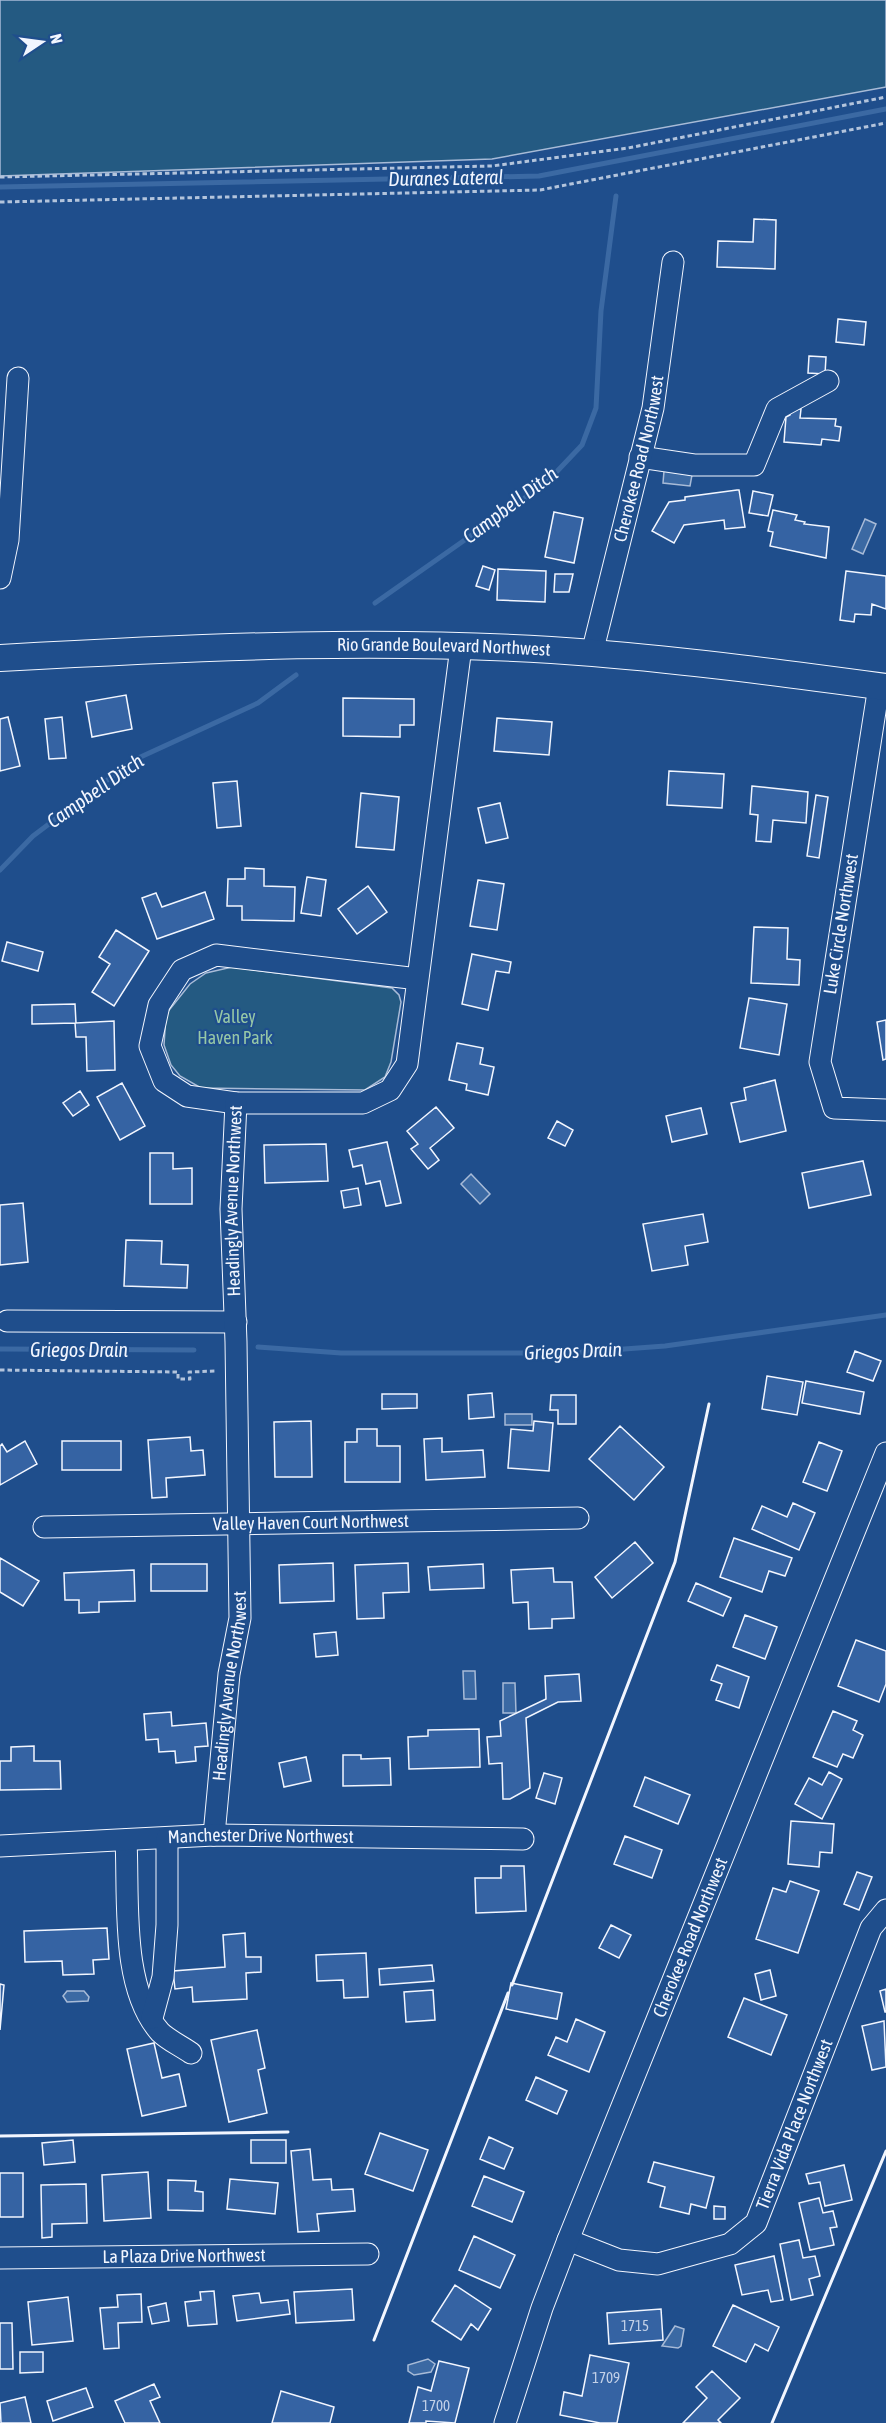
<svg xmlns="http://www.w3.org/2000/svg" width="886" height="2423" viewBox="0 0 886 2423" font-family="'Asap Condensed',sans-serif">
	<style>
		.green { fill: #245a82; stroke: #a8bbd7; stroke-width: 1.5 }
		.water { fill: #3b69a3; stroke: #a8bbd7; stroke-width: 1.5 }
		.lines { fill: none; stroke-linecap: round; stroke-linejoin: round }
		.stream { stroke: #3b69a3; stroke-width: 5 }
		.building { fill: #3563a3; stroke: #f2f6ff; stroke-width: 1.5 }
		.minor-casing { stroke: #f2f6ff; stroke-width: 23 }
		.major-casing { stroke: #f2f6ff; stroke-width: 28 }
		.path { stroke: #b3c4dc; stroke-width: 3; stroke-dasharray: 4.5 3; stroke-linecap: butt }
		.minor { stroke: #1f4e8c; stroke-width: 21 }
		.major { stroke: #1f4e8c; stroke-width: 26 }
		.wall { stroke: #f2f6ff; stroke-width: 3 }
		.labels { text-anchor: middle; stroke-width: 4.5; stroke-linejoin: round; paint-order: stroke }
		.number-label { font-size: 15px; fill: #c3d1e8 }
		.street-label { font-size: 18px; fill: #f2f6ff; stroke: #1f4e8c }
		.park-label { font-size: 18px; fill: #97c8a6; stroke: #1f4e8c }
		.water-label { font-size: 20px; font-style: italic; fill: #f2f6ff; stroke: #1f4e8c }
	</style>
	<rect width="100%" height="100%" fill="#1f4e8c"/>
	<path class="green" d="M0,0H886V87L492,159L0,176Z
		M232,967L392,988L399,995L401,1002L391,1062L385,1077L365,1090L201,1088L180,1076L171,1065L164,1045L166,1014L190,984L206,973Z"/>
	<path class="water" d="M664,471L692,475L690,486L663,483Z
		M865,519L876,524L863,554L852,549Z
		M471,1174L490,1194L480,1204L461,1184Z
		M505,1414H532V1425H505Z
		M463,1671H475L476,1699H464Z
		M503,1683H515L516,1713H503Z
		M67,1991H84L89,1997L88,2001L67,2002L63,1996Z
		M675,2326L684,2329L681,2346L678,2348L662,2346Z
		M428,2359L435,2364L431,2372L414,2375L408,2371V2365Z"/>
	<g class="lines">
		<path class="stream" d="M0,187L539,176L886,109
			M375,603L546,483L582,445L596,408L601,311L616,196
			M0,870L33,836L134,760L258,703L296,675
			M258,1347L341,1353H570L665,1346L886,1315
			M0,1349L194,1350"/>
	</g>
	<path class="building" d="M754,219L776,220L775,269L717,267L718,241L753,242Z
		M838,319L866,322L864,345L836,342Z
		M809,356L826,357L825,374L808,373Z
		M791,408L801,409L800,418L836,419L835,426L841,427L839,441L822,439L821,445L784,442L786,417L790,415Z
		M737,490H739L745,527L725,529L724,520L684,525L674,543L652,531L669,502L685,500V497Z
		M753,491L773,495L768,516L749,513Z
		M773,510L797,515L795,520L805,522L804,524L829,527L826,558L770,546L773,532L768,531Z
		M554,512L583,518L574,563L545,557Z
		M483,566L495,570L489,590L476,586Z
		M498,569L546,571L545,602L497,600Z
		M846,571L886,576V609L872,604L871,615L855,614L854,622L840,620Z
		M555,574H573L569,592H554Z
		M126,695L132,729L92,737L86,702Z
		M343,698L414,699V725H400V737L343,736Z
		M8,717L20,766L0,771V719Z
		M62,717L66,758L49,759L45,719Z
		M497,718L552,722L549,755L494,751Z
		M669,771L724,774L722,808L667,805Z
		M237,781L241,826L217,828L213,783Z
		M752,786L808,792L806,823L773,820L771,842L756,841L758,815L750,814Z
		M361,793L399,797L394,850L356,847Z
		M816,795L828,797L819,858L807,856Z
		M500,803L508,838L486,843L478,808Z
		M245,868L264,869V886L295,887L294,921L242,920V906H227L228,879H245Z
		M307,877L326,880L321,916L301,913Z
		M478,880L504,884L497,930L470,926Z
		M368,886L387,912L357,934L338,909Z
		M205,892L214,919L157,939L142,898L156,893L162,907Z
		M754,927L788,928L787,959L800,960L799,985L751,983Z
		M116,930L149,951L114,1006L92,992L110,964L99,957Z
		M7,942L43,952L38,971L2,961Z
		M472,954L511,962L509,973L496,971L488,1010L462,1004Z
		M749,998L787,1004L779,1055L740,1048Z
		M75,1004L76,1023L114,1021L115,1070L87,1071L86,1037H76L75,1023L32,1024V1005Z
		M886,1020V1059L883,1060L877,1022Z
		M457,1043L483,1048L480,1064L494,1067L488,1095L466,1090L467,1084L449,1080Z
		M775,1080L786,1131L740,1142L731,1103L746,1100L744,1088Z
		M122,1083L145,1126L120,1140L97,1097Z
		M80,1091L89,1105L73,1116L63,1103Z
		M436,1107L454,1128L430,1148L439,1160L428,1169L411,1149L418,1144L407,1131Z
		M701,1108L707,1134L672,1142L666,1116Z
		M557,1121L573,1130L565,1146L548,1138Z
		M387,1142L401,1203L386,1206L380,1181L366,1184L362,1165L353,1167L349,1150Z
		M326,1144L328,1181L265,1183L264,1145Z
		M150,1153H173V1169L192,1168V1204H150Z
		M863,1161L871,1195L809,1208L802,1173Z
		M358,1188L361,1205L344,1208L341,1191Z
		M23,1203L28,1262L0,1265V1205Z
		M703,1214L708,1242L685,1246L688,1265L652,1271L643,1224Z
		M126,1240L162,1241L161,1264L188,1265L187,1288L124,1286Z
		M855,1351L881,1361L873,1381L847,1372Z
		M767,1376L803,1382L797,1415L762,1409Z
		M806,1381L864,1392L860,1414L802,1403Z
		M492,1393L494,1417L469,1419L468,1395Z
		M382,1394H417V1408L382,1409Z
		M551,1395H576V1424H558V1410H550Z
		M311,1421L312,1477H275L274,1422Z
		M534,1421L553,1423L549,1471L508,1468L511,1429L533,1431Z
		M620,1426L664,1467L634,1500L589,1459Z
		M357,1429H377V1446H400V1482H345V1442H357Z
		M190,1437L191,1451L203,1450L205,1475L166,1478L167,1497L152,1498L148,1440Z
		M442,1438V1452L483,1450L485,1477L426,1480L424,1439Z
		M25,1441L37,1464L0,1485V1446L2,1444L7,1452Z
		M62,1441H121V1470H62Z
		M819,1442L842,1451L827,1491L803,1482Z
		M793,1503L815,1513L799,1550L752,1529L762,1506L787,1517Z
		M734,1538L792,1558L785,1576L769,1571L762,1592L720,1577Z
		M635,1542L653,1563L612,1598L595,1577Z
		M0,1558L39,1581L23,1606L0,1592Z
		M333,1563L334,1601L280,1603L279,1565Z
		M408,1563L409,1592L383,1593L384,1618L357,1619L355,1565Z
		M151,1564H207V1591H151Z
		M483,1564L484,1588L430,1590L428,1567Z
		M553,1568L554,1582H572L574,1618L552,1619V1628L529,1629L528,1602L513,1603L511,1570Z
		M134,1570L135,1601L99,1602V1612L79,1613V1600H65L64,1573Z
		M696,1583L731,1598L723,1616L688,1601Z
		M745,1615L777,1627L765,1659L733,1647Z
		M336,1632L338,1655L316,1657L314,1634Z
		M856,1640L886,1651V1684L879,1702L838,1686Z
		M717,1665L749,1677L739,1708L716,1700L722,1684L711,1680Z
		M579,1674L581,1701L558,1702L526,1718L530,1788L510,1799H503L502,1763L489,1764L487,1737L501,1736L500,1721L546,1699L545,1676Z
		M833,1711L857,1721L853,1730L863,1735L853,1758L843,1754L837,1767L813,1757Z
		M171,1712L172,1726L206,1723L208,1746L195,1747L196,1761L176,1763L175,1751L159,1752L158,1739L146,1740L144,1714Z
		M479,1729L480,1767L409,1769L408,1737L428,1736V1730Z
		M34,1746V1761H60L61,1789L0,1790V1761H11V1747Z
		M343,1755H361V1759L390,1758L391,1785L343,1786Z
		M306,1757L311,1781L284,1787L279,1763Z
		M829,1772L842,1779L822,1819L795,1804L809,1778L822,1785Z
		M544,1773L562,1778L555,1804L536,1798Z
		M645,1777L690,1795L678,1824L634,1806Z
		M791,1821L834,1824L832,1853L820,1852L819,1867L788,1864Z
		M625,1836L662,1850L652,1878L614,1864Z
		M501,1866H524L526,1911L476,1913L475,1878H501Z
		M857,1872L872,1877L859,1910L844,1904Z
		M790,1881L819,1891L798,1953L756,1939L773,1888L786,1892Z
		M611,1925L631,1935L619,1958L599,1948Z
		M107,1928L109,1959L93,1960L94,1974L63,1975L62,1961L25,1962L24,1931Z
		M245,1933L246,1957H261V1972L246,1973L247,1999L193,2002L192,1987L175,1989L173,1971L225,1967L223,1935Z
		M366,1953L368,1997L344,1998L343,1980L317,1981L316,1955Z
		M432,1965L434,1981L380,1985L379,1969Z
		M770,1970L776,1996L761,2000L755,1974Z
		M511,1983L562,1993L557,2019L506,2009Z
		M0,1984L4,1985L0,2030Z
		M886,1989V2012H885L880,1991Z
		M433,1990L435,2020L406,2022L404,1992Z
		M744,1998L787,2015L771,2055L728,2037Z
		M576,2019L605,2032L589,2072L548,2055L556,2037L567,2042Z
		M884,2021L886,2067L872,2070L862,2026Z
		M257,2030L265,2068L258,2070L267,2113L229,2122L211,2040Z
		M154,2043L162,2078L179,2074L186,2106L142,2116L127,2049Z
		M536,2077L567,2091L557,2114L526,2100Z
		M380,2133L428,2150L413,2191L365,2174Z
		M489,2137L513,2148L504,2169L480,2159Z
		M73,2140L75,2162L44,2165L42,2143Z
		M251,2140H286V2163H251Z
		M310,2149L313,2180L331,2179L332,2190L353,2189L355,2211L317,2214L319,2231L298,2232L291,2151Z
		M654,2162L714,2177L706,2208L691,2204L689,2214L660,2207L665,2187L648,2182Z
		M844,2165L852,2200L825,2206L820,2182L809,2184L806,2174Z
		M148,2172L151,2218L104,2221L102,2175Z
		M0,2173H23V2217H0Z
		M484,2176L524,2192L512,2222L472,2206Z
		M230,2179L278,2183L275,2214L227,2209Z
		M168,2180L196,2181L195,2191L203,2192V2211L168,2210Z
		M86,2184L87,2223L52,2224V2237L42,2238L41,2185Z
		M819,2198L823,2213L833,2211L837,2227L830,2228L834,2245L810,2250L799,2203Z
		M714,2206L725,2207V2219H714Z
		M474,2236L515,2255L500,2288L459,2270Z
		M799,2240L803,2258L815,2256L820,2276L809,2279L813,2295L791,2300L780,2244Z
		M774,2256L783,2300L771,2302L768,2290L742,2295L735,2265Z
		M455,2285L491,2309L478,2330L471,2324L461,2340L432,2321Z
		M352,2289L354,2320L296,2323L294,2292Z
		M214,2291L217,2324L188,2326L185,2302L201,2300L200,2292Z
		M259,2293L261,2303L288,2300L290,2314L237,2321L233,2296Z
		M141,2294L142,2322L118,2323L119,2348L104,2349L100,2308L118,2307L117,2295Z
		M68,2297L73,2341L32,2345L28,2302Z
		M166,2303L169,2321L152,2324L148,2307Z
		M733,2305L779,2327L768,2351L755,2344L746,2362L713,2346Z
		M661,2309L663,2340L609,2344L607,2313Z
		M0,2323H12L13,2369H0Z
		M20,2352H43V2372L20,2373Z
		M590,2355L629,2363L617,2423H600L560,2415L564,2392L582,2396Z
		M439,2361L469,2368L455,2423L426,2421V2423H409L418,2387L431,2391Z
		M712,2371L740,2398L718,2420L721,2423H683L707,2398L696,2387Z
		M154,2384L160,2397L150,2401L160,2423H125L115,2401Z
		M86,2388L93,2407L53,2421L47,2401Z
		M281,2391L334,2407L330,2423H272Z
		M25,2397L31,2423H1L0,2403Z"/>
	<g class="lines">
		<g class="minor-casing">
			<g id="minor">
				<path d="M640,457L694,465H754L777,409L828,381"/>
				<path d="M0,578L8,540L18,378"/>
				<path id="s1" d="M592,653L653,408L673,262"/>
				<path d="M879,686L820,1062L834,1108L886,1110"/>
				<path d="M418,979L216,955L182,970L159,1005L150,1046L164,1081L187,1096L236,1103H363L390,1090L407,1064L461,647"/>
				<path d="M7,1321L236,1322"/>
				<path id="s2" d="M44,1527L578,1518"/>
				<path id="s3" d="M214,1835L229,1674L240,1618L236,1342L231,1209L236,1103"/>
				<path d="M126,1840C129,1897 120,1987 160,2032C168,2040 181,2046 191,2053"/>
				<path id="s4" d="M0,1846L214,1835L523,1839"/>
				<path d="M152,2018L163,1977L167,1925V1838"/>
				<path id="s5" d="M568,2240L619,2260L658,2264L730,2244L756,2223L871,1928L886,1910"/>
				<path id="s6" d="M0,2258L368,2254"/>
				<path id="s7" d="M505,2423L542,2308L568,2240L886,1453"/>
			</g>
		</g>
		<g class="major-casing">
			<g id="major">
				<path id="s8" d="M0,658C197,647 397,637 593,653C691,661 789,674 886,687"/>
			</g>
		</g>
		<path class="path" d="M0,177L492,166L628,148L886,97
			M0,202L540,190L886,123
			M0,1370L178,1372V1379H190L189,1372L217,1371"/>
		<use href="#minor" class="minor"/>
		<use href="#major" class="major"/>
		<path class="wall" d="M512,1985L675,1562L709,1404
			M0,2136L288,2132
			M374,2340L508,1993
			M772,2423L886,2151"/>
	</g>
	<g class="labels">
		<g class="number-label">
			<text x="635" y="2331">1715</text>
			<text x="606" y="2383">1709</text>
			<text x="436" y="2411">1700</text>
		</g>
		<g class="street-label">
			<text dy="6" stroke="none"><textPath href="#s1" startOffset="200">Cherokee Road Northwest</textPath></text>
			<text dy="6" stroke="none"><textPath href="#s8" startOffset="444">Rio Grande Boulevard Northwest</textPath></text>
			<text transform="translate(841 924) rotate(-81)" y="6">Luke Circle Northwest</text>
			<text dy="6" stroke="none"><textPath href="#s3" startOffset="636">Headingly Avenue Northwest</textPath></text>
			<text dy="6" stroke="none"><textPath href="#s2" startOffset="267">Valley Haven Court Northwest</textPath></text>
			<text dy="6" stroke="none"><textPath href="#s3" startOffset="150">Headingly Avenue Northwest</textPath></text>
			<text dy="6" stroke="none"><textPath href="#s4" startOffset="261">Manchester Drive Northwest</textPath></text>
			<text dy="6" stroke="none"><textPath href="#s7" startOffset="520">Cherokee Road Northwest</textPath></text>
			<text dy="6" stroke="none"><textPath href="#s5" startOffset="308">Tierra Vida Place Northwest</textPath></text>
			<text dy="6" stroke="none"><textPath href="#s6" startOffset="184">La Plaza Drive Northwest</textPath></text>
		</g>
		<g class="park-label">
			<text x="235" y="1023">Valley<tspan x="235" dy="21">Haven Park</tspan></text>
		</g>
		<g class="water-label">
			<text transform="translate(446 178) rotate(-1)" y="7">Duranes Lateral</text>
			<text transform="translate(510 505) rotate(-37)" y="7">Campbell Ditch</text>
			<text transform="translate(95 791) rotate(-35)" y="7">Campbell Ditch</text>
			<text x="79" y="1357">Griegos Drain</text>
			<text transform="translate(573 1351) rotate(-2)" y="7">Griegos Drain</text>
		</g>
	</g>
	<g transform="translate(42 42) rotate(77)" stroke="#1f4e8c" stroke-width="4.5" paint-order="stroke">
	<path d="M0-4.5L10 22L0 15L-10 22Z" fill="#f2f6ff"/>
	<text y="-9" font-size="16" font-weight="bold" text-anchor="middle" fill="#f2f6ff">N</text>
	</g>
</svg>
